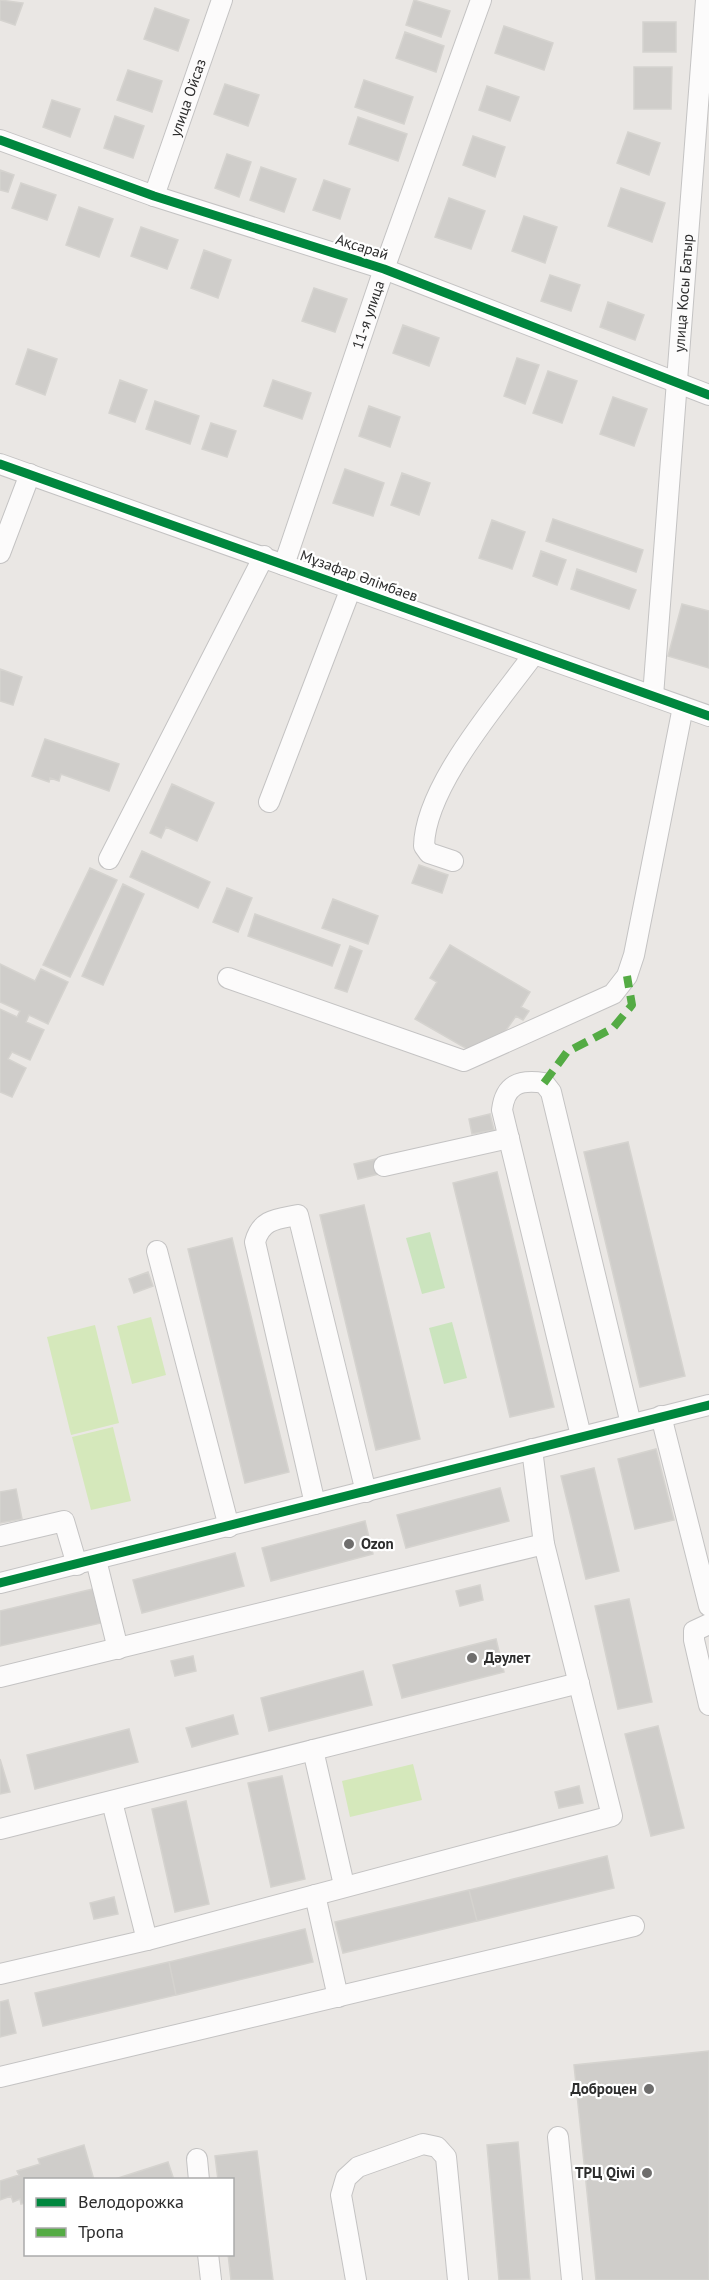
<svg xmlns="http://www.w3.org/2000/svg" width="709" height="2280" viewBox="0 0 709 2280" font-family="'PT Sans',sans-serif">
	<style>
		.green { fill: #cbe4be }
		.pitch { fill: #d5e8bb }
		.building { fill: #cfcdca; stroke: #d5d3cf; stroke-width: 1.5 }
		.lines { fill: none; stroke-linecap: round; stroke-linejoin: round }
		.minor-casing { stroke: #c4c3c3; stroke-width: 22 }
		.minor { stroke: #fcfbfb; stroke-width: 20 }
		.quiet { stroke: #54ab44; stroke-width: 8; stroke-dasharray: 15 8; stroke-linecap: butt }
		.cycleway-casing { stroke: #fff; stroke-width: 13 }
		.cycleway { stroke: #00873e; stroke-width: 9 }
		.poi-dot { fill: #6f6e6d; stroke: #fff; stroke-width: 2 }
		.labels { text-anchor: middle; stroke-width: 4.5; stroke-linejoin: round; paint-order: stroke }
		.street-label { font-size: 15px; fill: #2d2d2d; stroke: #fff }
		.poi-label { font-size: 15px; font-weight: bold; fill: #2d2d2d; stroke: #fff; text-anchor: start }
	</style>
	<rect width="100%" height="100%" fill="#eae7e4"/>
	<path class="green" d="M430,1232L445,1288L422,1294L406,1238Z
		M452,1322L467,1378L444,1384L429,1328Z"/>
	<path class="pitch" d="M151,1317L166,1375L132,1384L117,1326Z
		M95,1325L119,1423L71,1435L47,1337Z
		M113,1427L131,1501L91,1510L72,1437Z
		M413,1764L422,1800L350,1817L342,1781Z"/>
	<path class="building" d="M0,0L23,3L15,25L0,20Z
		M414,0L450,11L441,37L406,25Z
		M155,8L189,20L178,51L144,39Z
		M643,22H676V52H643Z
		M504,26L553,43L544,70L495,53Z
		M405,32L444,46L436,72L396,58Z
		M634,67H672L671,109H634Z
		M128,70L162,81L152,112L117,100Z
		M364,80L413,97L404,124L355,107Z
		M225,84L259,95L248,126L214,114Z
		M487,86L519,97L510,121L479,110Z
		M52,100L80,109L70,137L43,127Z
		M115,116L144,126L133,158L104,148Z
		M358,117L407,134L398,161L349,144Z
		M628,132L660,143L649,175L617,163Z
		M473,136L505,147L495,177L463,165Z
		M227,154L251,162L239,197L215,188Z
		M261,167L296,179L284,212L250,200Z
		M0,170L14,175L8,192L0,190Z
		M324,180L350,189L340,219L313,210Z
		M21,183L56,195L47,220L12,208Z
		M621,188L665,203L652,242L608,226Z
		M449,198L485,211L471,249L435,237Z
		M79,207L113,219L99,257L66,245Z
		M524,216L557,227L545,263L512,251Z
		M141,227L178,240L167,269L131,256Z
		M204,250L231,260L218,298L191,288Z
		M550,275L580,285L571,311L541,301Z
		M314,288L347,299L335,332L302,321Z
		M608,302L644,315L635,340L600,327Z
		M403,325L439,338L429,366L393,353Z
		M28,349L57,359L45,395L16,384Z
		M517,358L539,365L525,404L504,396Z
		M548,371L577,381L562,423L533,413Z
		M120,380L147,390L135,422L109,413Z
		M273,380L311,393L302,419L264,406Z
		M613,397L647,409L634,446L600,434Z
		M155,401L199,416L190,444L146,429Z
		M369,406L400,417L390,447L359,436Z
		M211,423L236,431L227,457L202,449Z
		M345,469L384,483L373,516L333,503Z
		M402,473L430,483L419,515L391,505Z
		M553,519L643,550L636,572L546,541Z
		M492,520L525,532L512,569L479,558Z
		M541,551L566,560L557,585L533,576Z
		M577,569L636,590L629,609L571,589Z
		M682,604L709,611V668L668,656Z
		M0,669L22,677L13,705L0,701Z
		M45,739L119,764L109,791L61,774L59,781L50,778L49,782L32,776Z
		M172,784L214,803L197,841L166,827L161,838L150,833Z
		M142,851L210,882L198,908L130,877Z
		M419,865L448,875L442,893L412,883Z
		M90,868L117,880L70,977L43,965Z
		M123,884L144,894L103,985L82,976Z
		M227,888L252,898L238,932L213,922Z
		M333,899L378,916L368,944L322,928Z
		M255,914L340,945L332,966L248,936Z
		M450,945L530,992L521,1007L529,1011L523,1020L516,1016L499,1040L474,1053L415,1019L437,982L430,978Z
		M350,946L362,951L347,992L335,988Z
		M0,964L35,981L41,969L68,982L48,1024L29,1015L26,1022L44,1030L30,1060L12,1052L8,1059L26,1068L12,1097L0,1092V1009L17,1017L20,1011L0,1002Z
		M490,1114L494,1130L472,1134L469,1119Z
		M628,1142L685,1376L640,1387L584,1152Z
		M376,1159L379,1174L358,1179L354,1164Z
		M497,1172L554,1407L510,1417L453,1183Z
		M364,1205L420,1439L376,1450L320,1215Z
		M232,1238L289,1472L245,1483L188,1249Z
		M148,1272L153,1286L134,1293L129,1279Z
		M656,1449L674,1520L635,1529L618,1459Z
		M594,1468L619,1571L586,1579L561,1476Z
		M500,1488L509,1521L406,1548L397,1515Z
		M16,1489L22,1519L0,1523V1492Z
		M365,1521L373,1554L271,1581L262,1548Z
		M235,1553L244,1586L142,1613L133,1580Z
		M480,1585L483,1600L460,1606L456,1591Z
		M93,1589L101,1623L0,1646V1611Z
		M629,1599L652,1702L618,1709L595,1606Z
		M496,1639L504,1672L402,1698L393,1665Z
		M193,1656L196,1671L175,1676L171,1661Z
		M363,1671L372,1705L269,1731L261,1698Z
		M233,1715L238,1734L192,1747L186,1728Z
		M658,1726L684,1828L651,1836L625,1734Z
		M129,1729L138,1762L35,1789L27,1755Z
		M0,1759L10,1792L0,1794Z
		M282,1776L305,1879L271,1887L248,1783Z
		M579,1786L583,1803L559,1808L555,1792Z
		M186,1801L209,1904L175,1912L152,1809Z
		M607,1856L614,1888L477,1921L469,1890Z
		M469,1890L477,1921L343,1953L335,1922Z
		M114,1897L118,1914L94,1919L90,1903Z
		M305,1929L313,1962L176,1995L169,1962Z
		M169,1962L176,1995L43,2026L35,1993Z
		M8,2000L16,2033L0,2037V2002Z
		M709,2051V2280H596L574,2065Z
		M518,2142L530,2279L499,2280L487,2145Z
		M84,2145L94,2180H26V2203L21,2204L20,2199L13,2202L11,2196L0,2200V2181L19,2175L17,2171L40,2164L38,2159Z
		M257,2151L273,2280H231L228,2254H232V2180H218L215,2156Z
		M168,2162L174,2180H112Z"/>
	<g class="lines">
		<g class="minor-casing">
			<g id="minor">
				<path d="M0,140L154,196L384,269L709,395"/>
				<path id="s1" d="M154,196L222,0"/>
				<path d="M0,464L709,716"/>
				<path d="M0,553L30,474"/>
				<path id="s2" d="M284,565L384,269L481,0"/>
				<path id="s3" d="M653,696L706,0"/>
				<path d="M269,802L351,588"/>
				<path d="M109,859L264,556"/>
				<path d="M453,861L429,853L424,846C425,786 499,702 534,654"/>
				<path d="M228,978L464,1061L613,994L627,976L634,955L683,707"/>
				<path d="M384,1166L509,1138"/>
				<path d="M157,1251L229,1527"/>
				<path d="M661,1416L709,1606"/>
				<path d="M581,1436L502,1110C505,1085 519,1079 544,1083L551,1092L631,1424"/>
				<path d="M315,1504L255,1242C261,1219 277,1219 298,1215L366,1492"/>
				<path d="M0,1536L64,1521L77,1565"/>
				<path d="M96,1560L118,1649"/>
				<path d="M0,1583L709,1405"/>
				<path d="M709,1624L694,1631V1640L709,1705"/>
				<path d="M0,1677L544,1544"/>
				<path d="M313,1750L344,1885"/>
				<path d="M112,1802L147,1940"/>
				<path d="M0,1829L579,1683"/>
				<path d="M315,1895L338,1997"/>
				<path d="M0,1974L147,1940L612,1816L544,1544L532,1449"/>
				<path d="M0,2077L634,1926"/>
				<path d="M558,2137L572,2280"/>
				<path d="M197,2159L199,2180"/>
				<path d="M208,2254L211,2280"/>
				<path d="M356,2280L341,2195L346,2178L358,2167L423,2144L437,2147L446,2157L458,2280"/>
			</g>
		</g>
		<use href="#minor" class="minor"/>
		<path class="quiet" d="M544,1083L567,1052L613,1028L632,1005L627,976"/>
		<g class="cycleway-casing">
			<path id="cycleway" d="M0,140L154,196L384,269L709,395
				M0,464L709,716
				M0,1583L709,1405"/>
		</g>
		<use href="#cycleway" class="cycleway"/>
	</g>
	<g class="poi-dot">
		<circle cx="349" cy="1544" r="6"/>
		<circle cx="472" cy="1658" r="6"/>
		<circle cx="649" cy="2089" r="6"/>
		<circle cx="647" cy="2173" r="6"/>
	</g>
	<g class="labels">
		<g class="street-label">
			<text dy="5" stroke="none"><textPath href="#s1" startOffset="104">улица Ойсаз</textPath></text>
			<text transform="translate(362 247) rotate(18)" y="5">Ақсарай</text>
			<text dy="5" stroke="none"><textPath href="#s3" startOffset="404">улица Косы Батыр</textPath></text>
			<text dy="5" stroke="none"><textPath href="#s2" startOffset="264">11-я улица</textPath></text>
			<text transform="translate(359 576) rotate(20)" y="5">Мұзафар Әлімбаев</text>
		</g>
		<g class="poi-label">
			<text x="361" y="1549">Ozon</text>
			<text x="484" y="1663">Дәулет</text>
			<text x="637" y="2094" text-anchor="end">Доброцен</text>
			<text x="635" y="2178" text-anchor="end">ТРЦ Qiwi</text>
		</g>
	</g>
	<rect x="24" y="2178" width="210" height="78" fill="#ffffff" stroke="#ababab" stroke-width="1.5"/>
	<rect x="36" y="2198" width="30" height="9" fill="#00873e" stroke="#ababab" stroke-width="1.5"/>
	<text x="78" y="2208" font-size="18" fill="#2d2d2d">Велодорожка</text>
	<rect x="36" y="2228" width="30" height="9" fill="#54ab44" stroke="#ababab" stroke-width="1.5"/>
	<text x="78" y="2238" font-size="18" fill="#2d2d2d">Тропа</text>
</svg>
